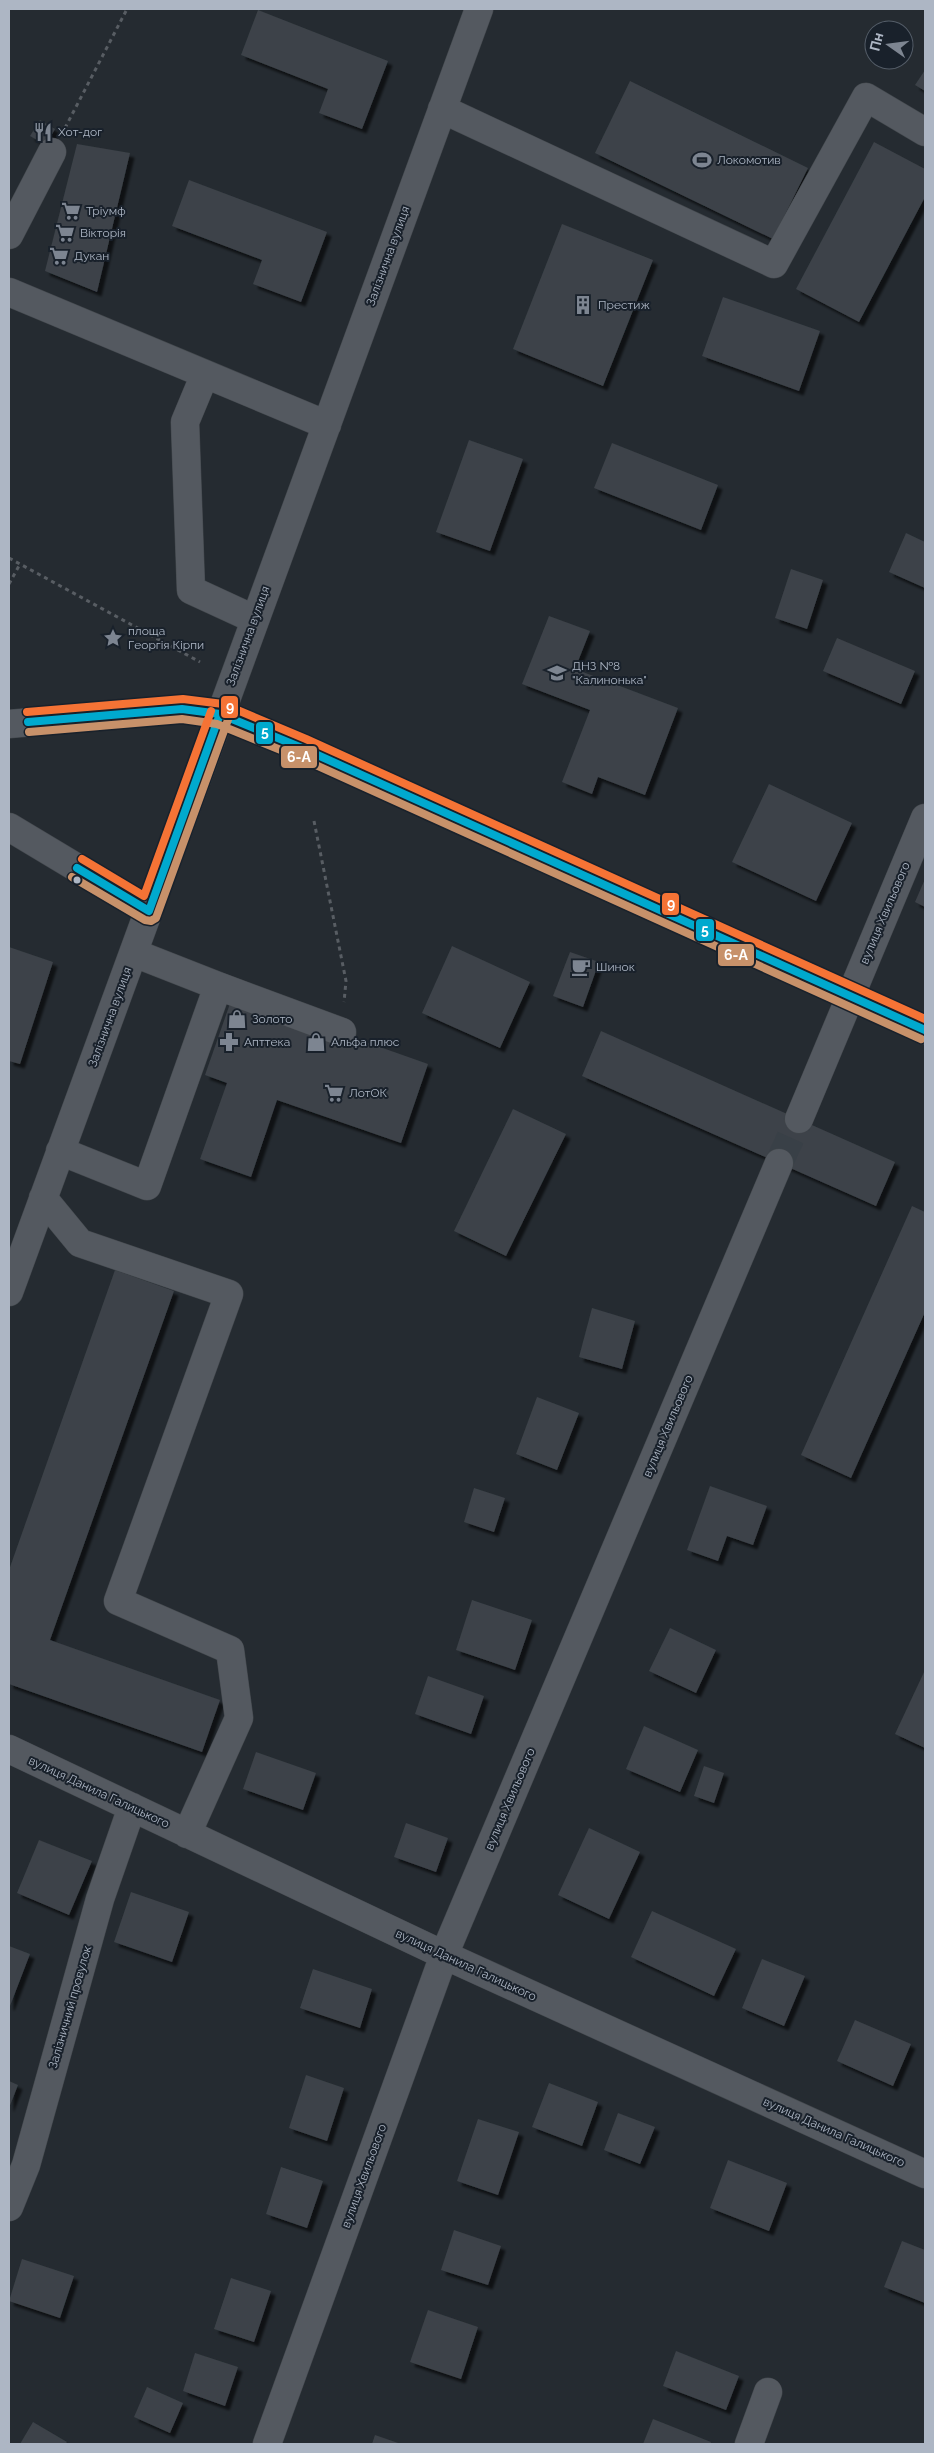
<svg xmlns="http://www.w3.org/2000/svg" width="934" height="2453" viewBox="0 0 934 2453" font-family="Raleway,sans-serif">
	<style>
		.building { fill: #3c4248; filter: url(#shadow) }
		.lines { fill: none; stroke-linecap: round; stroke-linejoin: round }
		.minor-tunnel { stroke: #394047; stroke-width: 28; stroke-dasharray: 28 14; stroke-linecap: butt }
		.minor-casing { stroke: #42474c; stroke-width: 29 }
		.path { stroke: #585d63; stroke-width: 3; stroke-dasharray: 4 4; stroke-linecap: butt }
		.minor { stroke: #545960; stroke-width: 28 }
		.bus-1-casing { stroke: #19212b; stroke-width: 11 }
		.bus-2-casing { stroke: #19212b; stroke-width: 11 }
		.bus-3-casing { stroke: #19212b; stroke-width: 11 }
		.bus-1 { stroke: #00a9ce; stroke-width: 8 }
		.bus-2 { stroke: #c7916a; stroke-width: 8 }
		.bus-3 { stroke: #f57335; stroke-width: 8 }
		.bus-dot { fill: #adb6c4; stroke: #19212b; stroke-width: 2 }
		.labels { text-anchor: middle; stroke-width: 4; stroke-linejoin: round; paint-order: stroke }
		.poi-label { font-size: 12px; fill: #adb6c4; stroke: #19212b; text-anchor: start }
		.street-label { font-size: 12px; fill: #adb6c4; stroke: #19212b }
		.line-badge { stroke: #19212b; stroke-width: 2 }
		.badge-label { font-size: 14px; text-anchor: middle; font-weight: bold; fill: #fff }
	</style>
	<defs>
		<filter id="shadow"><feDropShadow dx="4.5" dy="4.5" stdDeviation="1" flood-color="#0009"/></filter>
	</defs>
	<rect width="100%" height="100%" fill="#252b31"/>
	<path class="building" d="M258,10L388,61L362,129L319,113L328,89L241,55Z
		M925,70V91L915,85Z
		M630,81L808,168L773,239L595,153Z
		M40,120L55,129L46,145L30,136Z
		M874,142L925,169V197L859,322L796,289Z
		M77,144L130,153L97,292L45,271Z
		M189,180L327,232L301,302L253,284L262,260L172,226Z
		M562,224L653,260L603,386L513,349Z
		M723,297L820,331L799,391L702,356Z
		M469,440L523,459L490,551L436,532Z
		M612,443L718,485L701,530L594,488Z
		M906,533L925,542V588L889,572Z
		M791,569L823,580L807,629L775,618Z
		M549,616L590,631L575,669L678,708L645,795L598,777L592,794L562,782L590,710L522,684Z
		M837,638L915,671L901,704L823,671Z
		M769,784L852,823L816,901L732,862Z
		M925,879V907L915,902Z
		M452,946L530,982L500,1048L422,1013Z
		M9,947L53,962L20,1064L9,1061Z
		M570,952L599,962L583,1007L553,996Z
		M233,995L428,1064L401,1143L277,1100L251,1177L200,1159L227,1083L205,1075Z
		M601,1031L895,1162L876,1206L582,1076Z
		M513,1109L566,1134L506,1256L454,1231Z
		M912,1206L925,1212V1312L851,1478L801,1455Z
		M115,1270L174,1291L50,1640L220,1700L202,1752L9,1684V1570Z
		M592,1308L635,1321L622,1369L579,1357Z
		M537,1397L579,1413L557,1470L516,1454Z
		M710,1486L767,1506L753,1545L727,1536L718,1561L687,1550Z
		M474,1488L505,1498L494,1532L464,1522Z
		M472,1600L532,1620L515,1670L456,1650Z
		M670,1628L716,1650L696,1693L649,1671Z
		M925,1670V1748L895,1734Z
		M428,1676L484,1696L471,1734L415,1714Z
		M644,1726L698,1750L680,1792L626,1769Z
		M256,1752L316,1773L303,1810L243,1789Z
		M704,1766L724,1773L714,1803L694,1796Z
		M406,1823L448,1838L436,1872L394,1857Z
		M589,1828L640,1852L609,1919L558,1895Z
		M39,1840L92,1861L69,1915L17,1893Z
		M131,1892L189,1912L172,1962L114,1942Z
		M652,1911L736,1949L714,1996L631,1957Z
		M9,1946L30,1954L10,2006H9Z
		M762,1959L805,1976L784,2026L742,2008Z
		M313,1969L372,1989L360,2028L300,2008Z
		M855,2020L911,2044L893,2086L837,2061Z
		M306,2075L344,2088L327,2141L289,2128Z
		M9,2081L18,2085L9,2108Z
		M549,2083L598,2102L582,2146L532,2127Z
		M618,2113L655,2127L640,2164L604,2150Z
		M478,2119L519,2132L498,2195L457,2181Z
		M728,2160L787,2183L769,2231L710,2208Z
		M281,2167L323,2181L307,2228L266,2214Z
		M454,2230L501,2246L488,2285L441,2270Z
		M902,2241L925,2250V2303L884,2287Z
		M22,2259L74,2276L60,2318L9,2301Z
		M231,2278L271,2291L254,2342L214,2329Z
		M428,2310L478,2327L461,2379L410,2362Z
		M676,2351L739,2376L726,2410L663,2386Z
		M195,2353L238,2367L225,2406L183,2391Z
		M147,2387L183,2403L170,2433L134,2417Z
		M653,2419L711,2442L710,2444H643Z
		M33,2422L67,2442L65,2444H20Z
		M375,2435L401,2444H372Z"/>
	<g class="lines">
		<path class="minor-tunnel" d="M779,1163L799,1119"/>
		<g class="minor-casing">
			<path id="minor" d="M442,109L774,264L866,97L925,132
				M9,235L52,152
				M9,292L327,425
				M205,374L185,422L191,590L254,619
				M9,724L182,709L220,714L302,748L925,1030
				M9,827L149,911
				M134,953L218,986
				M799,1119L925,818
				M60,1151L147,1186L218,986L342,1032
				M43,1198L80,1243L229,1294L118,1601L230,1650L239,1718L187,1834
				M9,1292L479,9
				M9,1749L444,1955L925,2174
				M9,2207L26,2165L100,1899L132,1807
				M267,2444L444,1955L779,1163
				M749,2444L768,2392"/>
		</g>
		<path class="path" d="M65,128L127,9
			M9,558L200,662
			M9,584L20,564
			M314,821L346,981L344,1002"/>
		<use href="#minor" class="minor"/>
		<g class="bus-1-casing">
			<path id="bus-1" d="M28,722L182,709L220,714L302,748L925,1030
				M77,868L149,911L220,714"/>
		</g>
		<g class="bus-2-casing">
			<path id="bus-2" d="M29,732L182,719L217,724L298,757L921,1039
				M72,877L145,920L151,921L156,918L229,717"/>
		</g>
		<g class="bus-3-casing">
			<path id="bus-3" d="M27,712L183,699L223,704L306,739L925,1019
				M82,859L144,896L211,711"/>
		</g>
		<use href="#bus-1" class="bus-1"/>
		<use href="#bus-2" class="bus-2"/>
		<use href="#bus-3" class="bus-3"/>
	</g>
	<defs>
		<g id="restaurant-bare" transform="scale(1.5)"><path d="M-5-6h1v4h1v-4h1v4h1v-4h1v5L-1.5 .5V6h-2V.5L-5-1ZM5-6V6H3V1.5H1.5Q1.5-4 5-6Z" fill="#7d8591" stroke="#19212b" stroke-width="2.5" paint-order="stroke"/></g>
		<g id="stadium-bare" transform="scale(1.5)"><path d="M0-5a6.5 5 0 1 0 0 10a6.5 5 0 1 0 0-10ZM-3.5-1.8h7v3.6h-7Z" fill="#7d8591" stroke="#19212b" stroke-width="2.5" paint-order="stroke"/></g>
		<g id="supermarket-bare" transform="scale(1.5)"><path d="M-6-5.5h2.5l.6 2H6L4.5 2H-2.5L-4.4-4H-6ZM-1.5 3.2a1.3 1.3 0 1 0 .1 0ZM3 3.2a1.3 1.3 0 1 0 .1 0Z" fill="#7d8591" stroke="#19212b" stroke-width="2.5" paint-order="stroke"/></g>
		<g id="building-bare" transform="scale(1.5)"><path d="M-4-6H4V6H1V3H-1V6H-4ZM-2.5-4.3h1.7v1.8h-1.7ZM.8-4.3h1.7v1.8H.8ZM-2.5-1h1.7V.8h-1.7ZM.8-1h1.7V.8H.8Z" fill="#7d8591" stroke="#19212b" stroke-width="2.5" paint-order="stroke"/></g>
		<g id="sight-bare" transform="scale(1.5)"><path d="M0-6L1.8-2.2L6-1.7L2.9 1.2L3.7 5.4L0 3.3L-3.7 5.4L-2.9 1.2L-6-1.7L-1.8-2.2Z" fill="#7d8591" stroke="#19212b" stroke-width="2.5" paint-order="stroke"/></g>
		<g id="school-bare" transform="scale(1.5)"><path d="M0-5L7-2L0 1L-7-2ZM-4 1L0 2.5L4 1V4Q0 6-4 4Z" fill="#7d8591" stroke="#19212b" stroke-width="2.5" paint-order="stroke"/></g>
		<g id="cafe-bare" transform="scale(1.5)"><path d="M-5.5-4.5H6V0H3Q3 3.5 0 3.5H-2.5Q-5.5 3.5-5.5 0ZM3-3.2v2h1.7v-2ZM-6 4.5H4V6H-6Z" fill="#7d8591" stroke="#19212b" stroke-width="2.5" paint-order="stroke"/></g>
		<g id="shop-bare" transform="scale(1.5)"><path d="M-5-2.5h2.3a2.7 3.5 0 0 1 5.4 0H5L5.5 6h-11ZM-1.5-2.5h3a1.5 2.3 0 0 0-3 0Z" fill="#7d8591" stroke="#19212b" stroke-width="2.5" paint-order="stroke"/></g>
		<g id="pharmacy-bare" transform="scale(1.5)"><path d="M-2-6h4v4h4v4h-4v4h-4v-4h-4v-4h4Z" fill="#7d8591" stroke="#19212b" stroke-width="2.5" paint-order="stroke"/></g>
	</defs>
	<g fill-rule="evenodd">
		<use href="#restaurant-bare" x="43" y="132"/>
		<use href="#stadium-bare" x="702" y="160"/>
		<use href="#supermarket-bare" x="71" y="211"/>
		<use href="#supermarket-bare" x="65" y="233"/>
		<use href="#supermarket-bare" x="59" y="256"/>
		<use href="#building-bare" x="583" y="305"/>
		<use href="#sight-bare" x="113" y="638"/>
		<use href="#school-bare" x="557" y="673"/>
		<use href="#cafe-bare" x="581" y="967"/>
		<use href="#shop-bare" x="237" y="1019"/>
		<use href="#pharmacy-bare" x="229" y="1042"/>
		<use href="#shop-bare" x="316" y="1042"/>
		<use href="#supermarket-bare" x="334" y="1093"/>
	</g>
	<circle class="bus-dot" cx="77" cy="880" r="4.5"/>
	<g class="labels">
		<g class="poi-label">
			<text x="58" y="136">Хот-дог</text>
			<text x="717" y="164">Локомотив</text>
			<text x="86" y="215">Тріумф</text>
			<text x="80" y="237">Вікторія</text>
			<text x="74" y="260">Дукан</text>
			<text x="598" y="309">Престиж</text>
			<text x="128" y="635">площа<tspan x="128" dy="14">Георгія Кірпи</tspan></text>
			<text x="572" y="670">ДНЗ №8<tspan x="572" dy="14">"Калинонька"</tspan></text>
			<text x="596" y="971">Шинок</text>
			<text x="252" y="1023">Золото</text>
			<text x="244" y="1046">Апттека</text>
			<text x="331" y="1046">Альфа плюс</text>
			<text x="349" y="1097">ЛотОК</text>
		</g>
		<g class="street-label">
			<text transform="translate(388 256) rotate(-70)" y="4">Залізнична вулиця</text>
			<text transform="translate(248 636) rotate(-70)" y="4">Залізнична вулиця</text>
			<text transform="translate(885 913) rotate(-67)" y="4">вулиця Хвильового</text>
			<text transform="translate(110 1017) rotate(-70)" y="4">Залізнична вулиця</text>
			<text transform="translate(668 1426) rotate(-67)" y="4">вулиця Хвильового</text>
			<text transform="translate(99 1792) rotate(25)" y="4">вулиця Данила Галицького</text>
			<text transform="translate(510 1799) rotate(-67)" y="4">вулиця Хвильового</text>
			<text transform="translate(466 1965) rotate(25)" y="4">вулиця Данила Галицького</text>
			<text transform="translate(70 2007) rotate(-74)" y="4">Залізничний провулок</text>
			<text transform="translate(834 2132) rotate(24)" y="4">вулиця Данила Галицького</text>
			<text transform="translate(364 2176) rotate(-70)" y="4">вулиця Хвильового</text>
		</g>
	</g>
	<g class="line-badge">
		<rect x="220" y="695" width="19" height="24" rx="5" fill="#f57335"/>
		<rect x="255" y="721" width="19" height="24" rx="5" fill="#00a9ce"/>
		<rect x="280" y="745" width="38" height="24" rx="5" fill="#c7916a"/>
		<rect x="661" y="892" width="19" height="24" rx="5" fill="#f57335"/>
		<rect x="695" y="918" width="20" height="24" rx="5" fill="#00a9ce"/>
		<rect x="717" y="943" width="38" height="24" rx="5" fill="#c7916a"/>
	</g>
	<g class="badge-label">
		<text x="230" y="712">9</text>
		<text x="265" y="737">5</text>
		<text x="299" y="762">6-А</text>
		<text x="671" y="909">9</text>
		<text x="705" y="935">5</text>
		<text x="736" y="960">6-А</text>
	</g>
	<rect width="934" height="2453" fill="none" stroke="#adb6c4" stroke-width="20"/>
	<g transform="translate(889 45) rotate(284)"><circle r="24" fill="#19212b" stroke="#545d68"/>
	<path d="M0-4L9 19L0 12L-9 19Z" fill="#7d8591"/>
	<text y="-8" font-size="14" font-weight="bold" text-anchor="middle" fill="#adb6c4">Пн</text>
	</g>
</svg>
